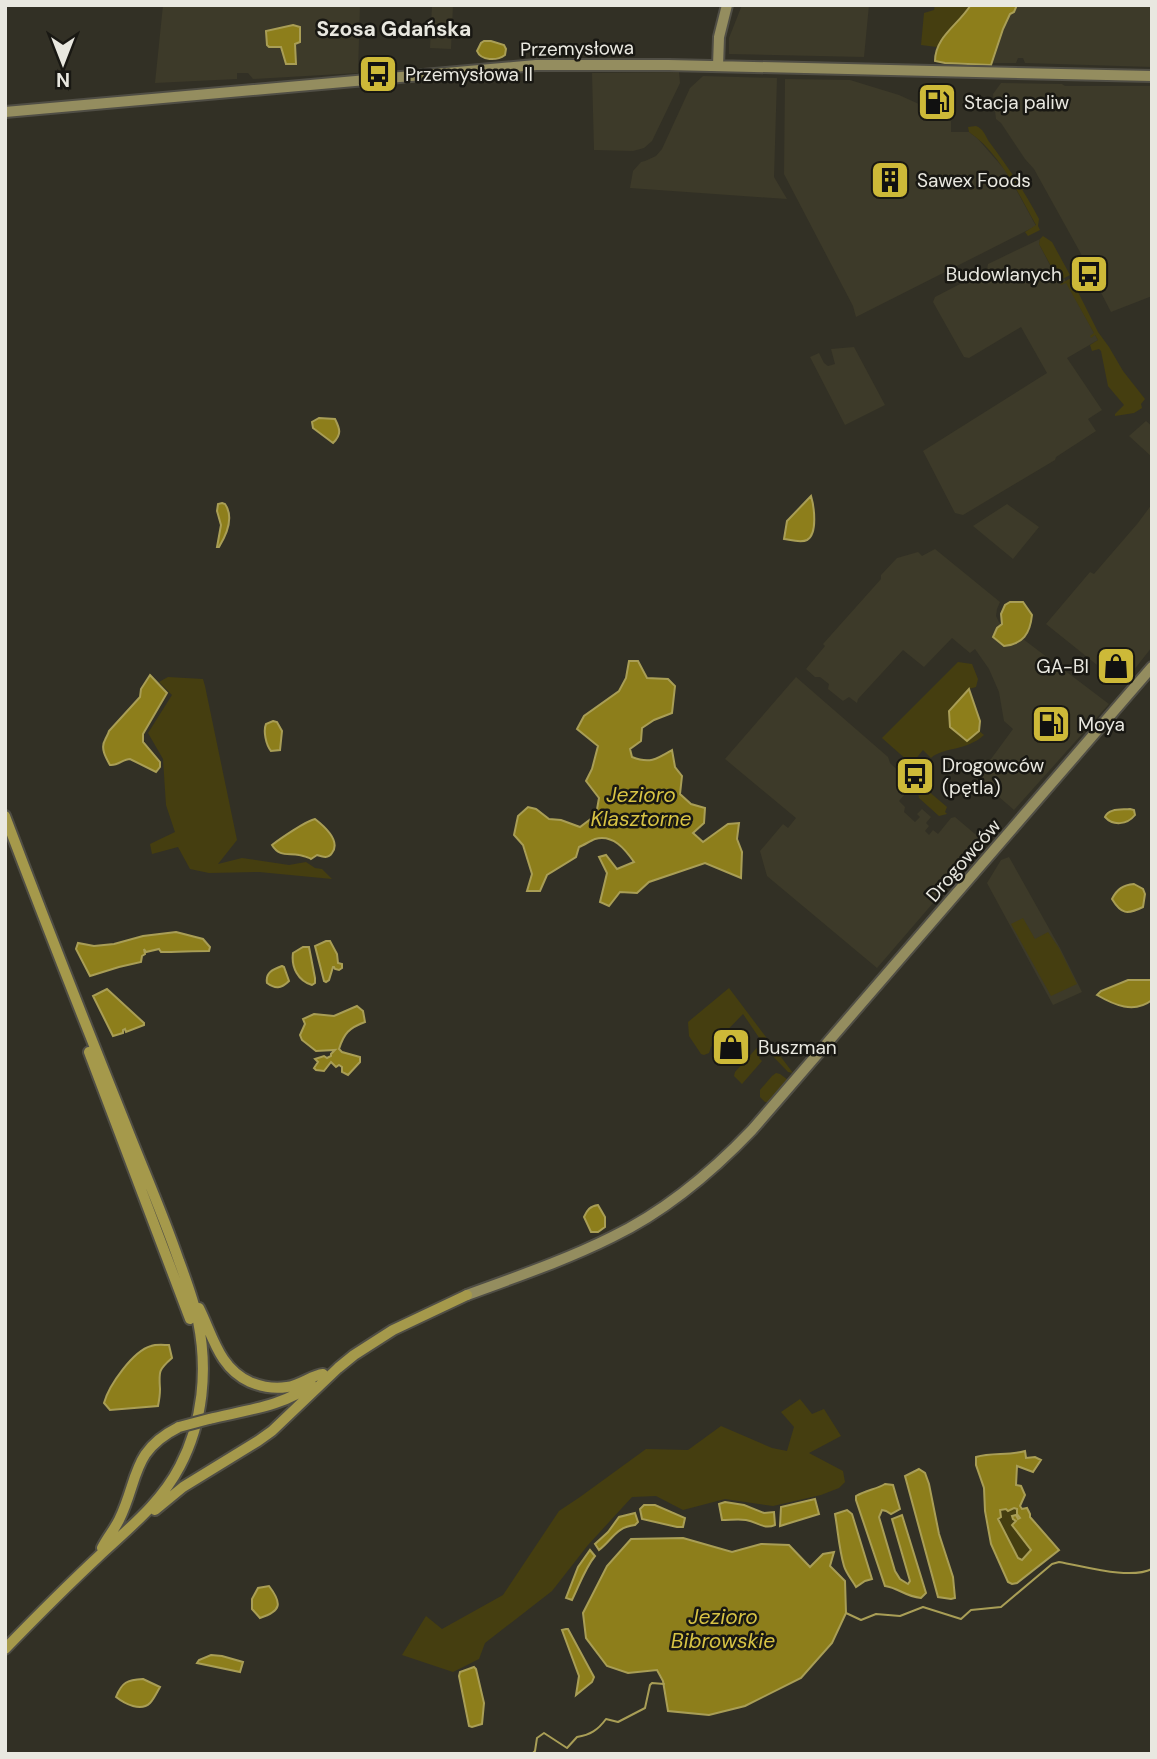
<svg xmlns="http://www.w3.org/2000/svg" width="1157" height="1759" viewBox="0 0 1157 1759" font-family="'DM Sans',sans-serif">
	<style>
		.built { fill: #3d3a29 }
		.green { fill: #453e10 }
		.water { fill: #8d7e1b; stroke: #a99e56; stroke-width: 2; fill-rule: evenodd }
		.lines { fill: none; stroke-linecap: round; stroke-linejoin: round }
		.stream { stroke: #a99e56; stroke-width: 2 }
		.secondary-casing { stroke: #504e45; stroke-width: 14 }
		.primary-casing { stroke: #504e45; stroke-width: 14 }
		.secondary { stroke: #948d5f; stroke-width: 10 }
		.primary { stroke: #a5994b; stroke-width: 10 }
		.primary-bridge-casing { stroke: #504e45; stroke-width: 14; stroke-linecap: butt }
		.primary-bridge { stroke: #a5994b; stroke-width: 10 }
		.labels { text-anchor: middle; stroke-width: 5; stroke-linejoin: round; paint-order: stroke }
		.street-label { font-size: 19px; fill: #e9e8e0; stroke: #191813 }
		.poi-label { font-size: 19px; fill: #e9e8e0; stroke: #191813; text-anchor: start }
		.neighbourhood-label { font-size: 21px; font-weight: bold; fill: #e9e8e0; stroke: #191813 }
		.water-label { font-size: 21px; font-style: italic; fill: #d7c344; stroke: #191813 }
	</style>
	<rect width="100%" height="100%" fill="#323025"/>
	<path class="built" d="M163,5H360L358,73L253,79L248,73H237V79L155,83Z
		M432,5H453L451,49L430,48Z
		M742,5H869L864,57L729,54V38Z
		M1017,5H1152V67L1025,63L1023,58H1018L1016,63H993L991,65L1003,29L1010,13L1017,8Z
		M679,72L680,83L652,141L644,148L633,151L594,150L592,73Z
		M703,76L777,78L774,177L787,199L630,188L633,171L641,162L645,161L656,156L662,149L690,88Z
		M785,79L850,80L899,95L941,114L951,120V132H969L977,138L1006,171L1036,226L856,317L853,306L784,174Z
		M1001,83L1062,84L1065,86H1152V296L1111,312L1080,252L1034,169L1025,159L1001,123L996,119L993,94Z
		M1040,239L1039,244L1052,269L1063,276L1098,340L1067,358L1102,410L1088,419L1096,431L1056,457L1055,460L963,515L955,513L923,451L1047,373L1021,327L969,358L964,357L933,302L935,297L987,270L988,264Z
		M854,347L885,405L845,425L810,357L819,353L824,363L828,366L835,364L831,349Z
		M1146,421L1152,426V457L1129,436Z
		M1007,504L1039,527L1013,559L973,526Z
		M1152,504V624L1150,627L1152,629V647L1122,685L1046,624L1090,572L1094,574L1138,523Z
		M935,549L1000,602L997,609L996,616L999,622L1002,624L997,628L994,637L1004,646L1014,645L1023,639L1109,704L1014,810L960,763L991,759L1013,729L1004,721L999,692L989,669L975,649L970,653L952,638L924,667L903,650L858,699L857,703L849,697L843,701L828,689L829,684L820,677H815L806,669L825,646L823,644L881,579V575L897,558L918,552L922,556Z
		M796,677L888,757L890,763L913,785L899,801L905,807L904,812L915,822L920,817L917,814L922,809L931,817L926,823L929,826L925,831L929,835L933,830L938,834L951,818L955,817L982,840L983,845L877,968L767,876L760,851L783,824L788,828L796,818L725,759Z
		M1009,857L1060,948L1082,992L1053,1005L987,883L1001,860Z"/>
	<path class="green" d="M935,5H978L970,6C960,22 946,31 937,47L921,45L924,13L934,10Z
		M976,126C984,129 985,136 990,143C1008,167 1025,192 1039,219L1038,226L1040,230L1028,236L1025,232L1036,225C1018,193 1000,153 969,132L968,127Z
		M1043,236L1052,242L1070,275L1059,281L1039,244L1040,239Z
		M1071,278L1098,332L1109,347L1123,371L1145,399L1141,404L1142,408L1134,413L1115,416V414L1124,405L1108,386L1101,351L1099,349L1092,351L1090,345L1098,340L1095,335L1091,338L1090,336L1094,333L1066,283L1061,285L1060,284Z
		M958,662L972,664L978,679L976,687L969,689L949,712L967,741L979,731L984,735C967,751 943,747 931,758L923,750L914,761H908L882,738Z
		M168,677L203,679L205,686L237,840L218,864L242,858L289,865L306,862L315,868L322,869L332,879L259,872L209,873L190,869L178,847L152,854L150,844L175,832L166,805L163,759L148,733L172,695L159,682Z
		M927,790L947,807L945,812L947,814L939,816L919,798L918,793L920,791Z
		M1023,918L1035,939L1048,932L1059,948L1077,984L1051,996L1011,924Z
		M729,988L793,1073L788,1072L767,1050L759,1058L762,1061L742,1084L734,1076L735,1072L762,1042L743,1014L711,1047L709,1053L704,1055L701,1054L689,1036L688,1022Z
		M776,1073L780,1074L788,1080V1082L770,1102H765L760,1097V1090L772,1076Z
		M800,1399L812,1414L824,1409L841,1436L809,1453L843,1471L845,1482L839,1488L821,1495L773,1506L725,1499L683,1510L656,1496L632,1497L588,1545L552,1591L485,1643L479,1659L453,1672L402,1655L426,1616L442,1629L503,1595L559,1511L580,1497L646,1449L688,1450L721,1426L772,1448L787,1451L794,1427L781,1412Z
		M1014,1508L1017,1509L1020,1518L1018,1519L1016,1515V1521L1012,1525L1031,1550L1022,1560L1018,1558L998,1519L1000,1510Z"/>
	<path class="water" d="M979,5H1017L1014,12L1010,14L1003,29L991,65L945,63L935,61C935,37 958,25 970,6Z
		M293,25L300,27V42L295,44L296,64H286L281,47H269L267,45L266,31Z
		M484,41H491L504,45L506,49L505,55C497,61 481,61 477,51L481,43Z
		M319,418L335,419C340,429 342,434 333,443L313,428L312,422Z
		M811,496C814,506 818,534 807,540C801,543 791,540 784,539L787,521Z
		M222,503L225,504C234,517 227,534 219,547H217L221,525L217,511L218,504Z
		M1010,602H1023L1032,615C1030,634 1023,644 1004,646L993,637L997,628L1002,624L1001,614L1005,605Z
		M629,661H638L647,678L668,679L675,686L672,713L654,720L642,728L641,741L630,749L632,757C650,764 657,759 672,750L675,767L682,776L680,794L691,804L705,808L704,823L693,833L703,842L728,824L739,823L737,839L742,852L741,878L705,863L649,882L637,893L620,892L609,906L600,902L607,873L599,857L606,855L617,869L634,862C625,849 613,834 595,839C590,841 584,845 579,847L576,857L547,875L540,891H527L532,874L523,845L514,835L518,816L528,807L536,809L549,819L561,820L580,827L596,815L599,798L586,781L592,769L598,746L577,729L584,716L619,691L626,678Z
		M150,675L167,693L143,734V742L160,762V767L156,772L130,759C123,759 118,766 110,765C106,758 100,748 105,740C106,737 108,735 109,731L140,697L141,689Z
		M969,689L980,721L979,731L967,741L950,727L949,711Z
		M273,721L277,722L282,731L280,750L271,751C266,745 263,731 266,724Z
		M1130,809L1134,810L1135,815C1127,825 1113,826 1105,817C1109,808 1121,810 1130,809Z
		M315,819C324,826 341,841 332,853C328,859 323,857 317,855L311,859C310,858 301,855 299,855C288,853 279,857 272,845C281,838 306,821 315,819Z
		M1134,884L1143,889L1145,894L1143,907C1127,915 1121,914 1112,899C1117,889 1123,885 1134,884Z
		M176,932L203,939L210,947L209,951C193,951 177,952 161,952L159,949L146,952L144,949L145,954L142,956L141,962L119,967L90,976L76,949L78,943L94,946L114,944L143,936Z
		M326,941H330L337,954L338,963L342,964V968L339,970L335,969L334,967H333L329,980L326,982L324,981L315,946Z
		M303,947H309L315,978V983L312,985C298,981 291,967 293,953Z
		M282,966L284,967L289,981C281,989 275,989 267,983C265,972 274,969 282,966Z
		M1128,980H1152V1000C1134,1014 1114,1005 1097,995L1101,991Z
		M107,989L144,1023V1025L126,1032L125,1029L123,1030V1033L113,1036L93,996Z
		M357,1006L363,1011L365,1022C349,1028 344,1033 339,1049L342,1052L360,1057V1062L348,1075L342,1072V1067L339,1065L336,1067L331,1062L324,1071L316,1070L314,1068L318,1062L315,1059L324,1056L327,1058L331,1056V1054L335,1050L316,1051L302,1040L300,1035L305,1024L303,1019L314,1014L334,1016Z
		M598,1205L605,1217V1227L598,1232H591L584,1217C587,1210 590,1206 598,1205Z
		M169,1345L172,1358C158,1370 159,1372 160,1389C160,1394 159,1401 158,1406L110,1410L104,1403C109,1385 133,1351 151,1346C156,1344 164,1345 169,1345Z
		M1025,1451L1026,1458L1035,1457L1041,1460L1033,1472L1017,1466L1016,1485L1021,1486L1025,1495L1020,1506L1022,1509L1027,1508L1030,1514V1517L1059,1550L1017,1583L1012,1584L1008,1582L991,1544L985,1511L984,1488L976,1465V1457C992,1452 1009,1456 1025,1451ZM1014,1508L1017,1509V1514L1020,1518L1018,1519L1016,1515L1012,1516L1013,1519L1016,1521L1012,1525L1031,1550L1022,1560L1018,1558L998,1519L1001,1517L1000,1510L1006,1509L1008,1511Z
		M919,1469L925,1473L929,1484L939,1534L953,1577L955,1598L951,1599L938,1597L905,1476Z
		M885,1484L893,1485L900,1509L891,1514L886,1511L882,1510L879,1517L895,1571L900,1579L908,1584L910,1581L892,1519L902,1515L926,1593L921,1598C904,1596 899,1588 885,1586L856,1500V1496C866,1490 877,1489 885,1484Z
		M815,1499L819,1514L780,1526L781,1507Z
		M725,1502L744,1505L764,1513L774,1512L775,1525C764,1530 758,1522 746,1520C739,1519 730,1520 722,1520L719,1504Z
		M644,1505H655L685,1518L683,1527H677L642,1519L640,1509Z
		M847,1510L852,1514L872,1579L865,1581L856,1587C852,1580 846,1573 844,1566C839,1549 838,1531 835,1514Z
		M635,1513L638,1522L635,1525C616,1527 613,1539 599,1550L595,1544L608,1532L619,1517Z
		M683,1538L732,1552L761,1544L789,1545L810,1567L823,1554L834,1552L830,1566L845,1581L846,1613L832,1643L801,1678L745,1706L709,1715L668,1711L663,1681L657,1670L628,1673L607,1666L586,1638L583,1613L607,1566L631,1539Z
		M590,1550L595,1556C585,1568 579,1586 572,1600L566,1598L578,1567Z
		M269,1586C282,1603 282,1611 260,1618L252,1609V1599L258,1588Z
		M566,1629H568L594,1677L592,1682L576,1695L579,1676L562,1630Z
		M211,1655L222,1656L243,1662L240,1672L197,1663L199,1660Z
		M474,1667L476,1669L484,1703L482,1724L472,1727L469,1726L459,1676L460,1672Z
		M143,1679L160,1687C157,1692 154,1699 150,1703C141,1712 125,1704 116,1697C122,1682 127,1680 143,1679Z"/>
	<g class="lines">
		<path class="stream" d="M846,1613L861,1620L876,1614L900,1616L923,1607L961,1619L971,1610L1001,1607L1052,1564L1059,1562C1084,1566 1129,1580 1152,1569
			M532,1754L535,1751L537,1738L544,1733L567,1748L577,1737C590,1735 598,1730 606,1719L618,1722L645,1708L650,1685L652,1683L664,1684"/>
		<g class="secondary-casing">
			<path id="secondary" d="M718,66L719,37L727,5
				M5,112L536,65H669L1152,76
				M467,1295C516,1277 566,1260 612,1237C666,1211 711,1173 752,1130L1152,667"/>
		</g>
		<g class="primary-casing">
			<path id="primary" d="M5,816C44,919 84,1021 125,1123C143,1169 163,1214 179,1261C186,1280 194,1301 198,1321C208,1370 203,1422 180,1466C161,1503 129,1528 99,1556C67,1586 36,1617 5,1649
				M89,1052L190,1319
				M199,1308C213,1336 219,1368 250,1382C262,1387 275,1389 287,1387C301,1385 312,1375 323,1374
				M209,1419C241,1411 287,1406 311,1384
				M155,1510L183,1487L258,1441L272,1431L338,1368L354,1355L393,1330L467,1295
				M102,1548C107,1538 114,1530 119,1520C139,1479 131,1451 179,1427"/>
		</g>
		<use href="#secondary" class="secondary"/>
		<use href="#primary" class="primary"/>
		<g class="primary-bridge-casing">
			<path id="primary-bridge" d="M179,1427L209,1419"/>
		</g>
		<use href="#primary-bridge" class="primary-bridge"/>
	</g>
	<defs>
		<g id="bus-square" transform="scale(2.0125)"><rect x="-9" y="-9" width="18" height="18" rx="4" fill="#cdb938" stroke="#191813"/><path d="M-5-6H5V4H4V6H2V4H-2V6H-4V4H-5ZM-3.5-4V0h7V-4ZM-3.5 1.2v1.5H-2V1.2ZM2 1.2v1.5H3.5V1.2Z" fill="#111"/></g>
		<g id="fuel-square" transform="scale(2.0125)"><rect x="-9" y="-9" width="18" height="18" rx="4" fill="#cdb938" stroke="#191813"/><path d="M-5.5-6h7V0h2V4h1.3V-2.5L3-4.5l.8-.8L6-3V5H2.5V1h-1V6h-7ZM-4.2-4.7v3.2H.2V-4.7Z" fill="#111"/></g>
		<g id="building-square" transform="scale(2.0125)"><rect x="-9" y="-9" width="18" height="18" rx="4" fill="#cdb938" stroke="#191813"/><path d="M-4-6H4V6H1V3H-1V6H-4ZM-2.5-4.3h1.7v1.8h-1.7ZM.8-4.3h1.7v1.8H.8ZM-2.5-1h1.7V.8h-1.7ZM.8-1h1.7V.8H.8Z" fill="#111"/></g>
		<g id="shop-square" transform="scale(2.0125)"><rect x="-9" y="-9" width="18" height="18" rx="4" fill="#cdb938" stroke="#191813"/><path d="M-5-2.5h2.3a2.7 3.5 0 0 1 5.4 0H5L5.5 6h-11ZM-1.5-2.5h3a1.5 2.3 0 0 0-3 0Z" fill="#111"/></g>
	</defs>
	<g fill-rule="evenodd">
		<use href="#bus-square" x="378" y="74"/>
		<use href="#fuel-square" x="937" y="102"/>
		<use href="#building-square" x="890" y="180"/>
		<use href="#bus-square" x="1089" y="274"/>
		<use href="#shop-square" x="1116" y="666"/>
		<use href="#fuel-square" x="1051" y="724"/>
		<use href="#bus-square" x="915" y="776"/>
		<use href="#shop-square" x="731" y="1047"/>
	</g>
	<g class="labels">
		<g class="street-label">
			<text transform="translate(577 48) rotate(-1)" y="7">Przemysłowa</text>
			<text transform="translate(963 860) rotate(-49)" y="7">Drogowców</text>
		</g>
		<g class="poi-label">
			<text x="405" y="81">Przemysłowa II</text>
			<text x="964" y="109">Stacja paliw</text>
			<text x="917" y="187">Sawex Foods</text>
			<text x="1062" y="281" text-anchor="end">Budowlanych</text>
			<text x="1089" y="673" text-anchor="end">GA-BI</text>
			<text x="1078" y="731">Moya</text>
			<text x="942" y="772">Drogowców<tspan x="942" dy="22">(pętla)</tspan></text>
			<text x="758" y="1054">Buszman</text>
		</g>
		<g class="neighbourhood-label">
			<text x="394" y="36">Szosa Gdańska</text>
		</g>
		<g class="water-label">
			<text x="641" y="802">Jezioro<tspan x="641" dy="24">Klasztorne</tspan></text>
			<text x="723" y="1624">Jezioro<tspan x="723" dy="24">Bibrowskie</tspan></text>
		</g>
	</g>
	<rect width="1157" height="1759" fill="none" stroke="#e9e8e0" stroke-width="14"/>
	<g transform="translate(63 63) rotate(180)" stroke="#191813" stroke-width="5" paint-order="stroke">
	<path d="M0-5L12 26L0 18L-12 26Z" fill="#e9e8e0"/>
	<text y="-10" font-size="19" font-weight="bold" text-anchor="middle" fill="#e9e8e0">N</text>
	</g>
</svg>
